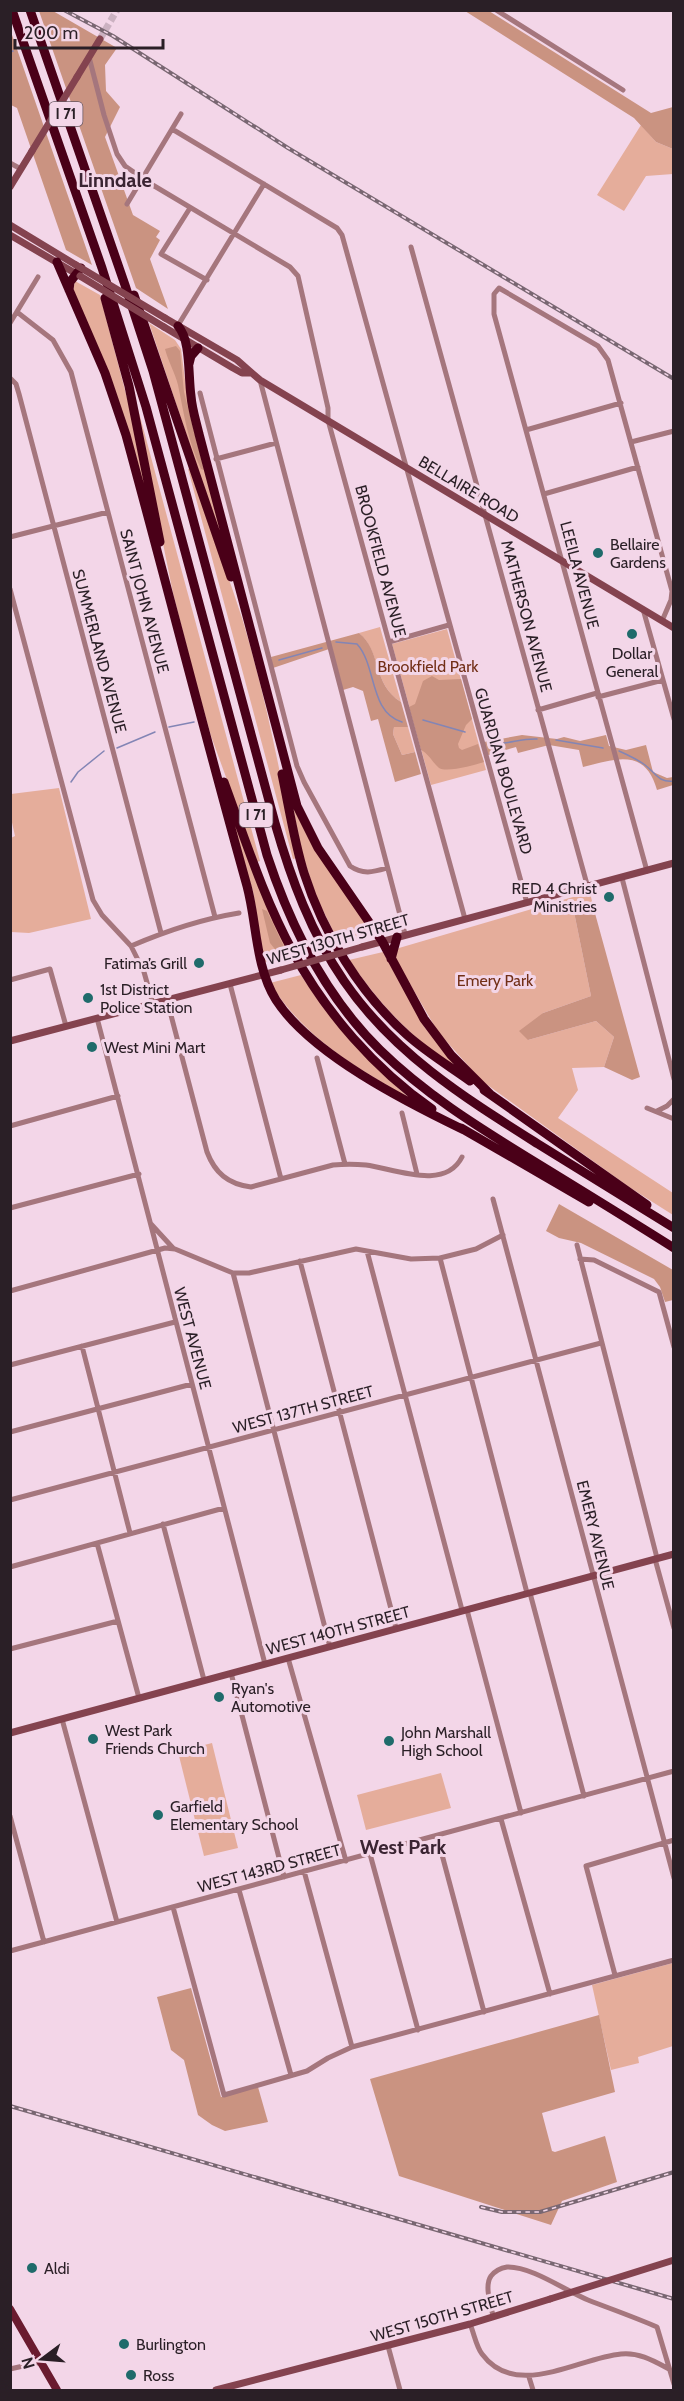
<svg xmlns="http://www.w3.org/2000/svg" width="684" height="2401" viewBox="0 0 684 2401" font-family="Cabin,sans-serif">
	<style>
		.green { fill: #e5ad9b }
		.forest { fill: #ca9381 }
		.lines { fill: none; stroke-linecap: round; stroke-linejoin: round }
		.stream { stroke: #8385b5; stroke-width: 1.5 }
		.secondary-tunnel { stroke: #cbb1c1; stroke-width: 7; stroke-dasharray: 7 3.5; stroke-linecap: butt }
		.street { stroke: #a5767d; stroke-width: 5 }
		.secondary { stroke: #84434f; stroke-width: 7 }
		.primary { stroke: #6a1b2f; stroke-width: 8 }
		.highway { stroke: #4a0018; stroke-width: 9 }
		.rail-casing { stroke: #796772; stroke-width: 4 }
		.rail { stroke: #f3d6e8; stroke-width: 1.5; stroke-dasharray: 4.5; stroke-linecap: butt }
		.secondary-bridge { stroke: #84434f; stroke-width: 7 }
		.poi-dot { fill: #1f6b6b; stroke: #f3d6e8; stroke-width: 2 }
		.labels { text-anchor: middle; stroke-width: 6; stroke-linejoin: round; paint-order: stroke }
		.shield { fill: #f3d6e8; stroke: #665660; stroke-width: 1.5 }
		.shield-label { font-size: 15px; font-weight: bold; fill: #2a1f26 }
		.street-label { font-size: 16px; fill: #2a1f26; stroke: #f3d6e8 }
		.poi-label { font-size: 16px; fill: #2a1f26; stroke: #f3d6e8; text-anchor: start }
		.park-label { font-size: 16px; fill: #722f17; stroke: #f3d6e8 }
		.quarter-label { font-size: 20px; font-weight: bold; fill: #3a2432; stroke: #f3d6e8 }
	</style>
	<rect width="100%" height="100%" fill="#f3d6e8"/>
	<path class="green" d="M641,125L656,142L673,149V174L646,176L624,211L597,195Z
		M75,281L100,295L131,413L149,505L73,291Z
		M149,323L175,340L181,349L188,403L221,530V538Z
		M138,409L260,861L257,862L211,736L195,679L173,593L136,410Z
		M190,468C206,518 226,568 242,618C266,696 281,778 297,858L293,859L188,469Z
		M380,627L401,702C372,684 382,652 359,633Z
		M447,629L486,770L431,785L392,644Z
		M394,727H408L415,752L402,755L393,734Z
		M287,778L298,817L370,929L371,935L339,943L316,896L302,853Z
		M59,788L91,919L29,933L11,932V838L15,836L11,818V794Z
		M231,812L270,914L291,957L264,962L253,891L236,839Z
		M590,892L593,906L574,912L591,996L543,1013L528,1040L596,1021L614,1037L604,1067L572,1068L578,1090L558,1118L673,1193V1215L629,1187L482,1081L438,1032L396,960L395,953L399,948Z
		M383,952L425,1028L454,1062L452,1065C406,1033 381,1005 349,960Z
		M301,975C332,1023 368,1063 412,1100C357,1068 305,1039 270,983Z
		M212,1743L238,1848L204,1856L178,1752Z
		M441,1773L451,1808L366,1830L357,1795Z
		M673,1963V2046L638,2057L639,2063L611,2070L592,1985Z"/>
	<path class="forest" d="M39,11H53L117,48L105,65L106,91L120,107L105,137L133,215L160,231L156,237L160,240L150,259L168,309L136,288Z
		M465,11H489L651,113L673,107V149L656,142L634,118Z
		M10,29L92,265L66,250L17,108L11,105Z
		M176,346L180,351L184,392L204,470L201,469C188,442 184,414 178,385C175,373 168,361 165,349Z
		M359,633C382,651 372,684 401,702L408,727H394L393,734L402,755L415,752L421,774L395,782L378,719L371,721L363,691L353,687L343,690L332,648L273,668L271,657Z
		M432,676L439,680L461,679L472,719L466,725L458,744L459,748L462,750L478,744L484,762C474,765 447,773 439,768C432,762 429,754 421,750L409,707L415,704L423,681Z
		M522,735L557,739L564,737L580,741L606,735L609,746L626,750L646,745L653,772L667,778L673,777V785L657,790C645,747 615,759 583,767L579,750L549,745L518,753L516,747L488,755L484,742Z
		M593,906L640,1077L632,1080L604,1067L614,1037L596,1021L528,1040L519,1031L543,1013L591,996L574,912Z
		M262,909L267,911L286,951L285,954L278,953L270,943Z
		M559,1204L673,1270V1300L665,1302L660,1287L654,1279L581,1243L559,1238L546,1231Z
		M191,1988L221,2097L258,2087L268,2122L225,2131L212,2125L198,2115L184,2060L171,2050L157,1997Z
		M599,2015L615,2092L542,2113L552,2151L555,2152L605,2136L617,2182L562,2201L551,2225L399,2176L370,2079Z"/>
	<g class="lines">
		<path class="stream" d="M10,52L13,51
			M336,642L357,644C377,666 369,712 402,722
			M279,660L322,648
			M423,720L465,732
			M169,727L194,722
			M556,740L603,748
			M489,743C505,746 520,738 537,739
			M117,748L155,732
			M619,751C628,755 637,759 645,765C656,773 658,783 674,781
			M71,782L78,772L104,751"/>
		<path class="secondary-tunnel" d="M100,39L117,10"/>
		<path class="street" d="M496,10L623,90
			M89,57L104,115L117,154L125,166L151,184L290,267L298,276L328,408V420L465,919
			M172,129L337,228L342,235L527,903
			M10,163L21,169
			M127,204L181,114
			M190,208L161,254L207,280
			M411,247L588,888
			M17,312L53,340L71,372L215,917
			M10,323L38,277
			M177,327L264,184
			M10,378L16,384L19,394L161,933
			M260,380L405,934
			M200,393L297,766L304,782L350,866C363,875 373,872 387,868
			M526,430L621,403
			M631,442L674,431
			M216,459L276,443
			M544,494L638,467
			M10,537L108,512
			M10,589L93,900L102,915L131,946L144,972L153,1004
			M643,609L674,719
			M389,642L449,625
			M598,697L663,680
			M538,710L597,693
			M647,871L494,314V294L499,288L598,346L608,360L672,591L671,600L662,621
			M622,878L674,1079
			M131,946C166,931 202,919 239,913
			M10,980L50,969L66,1026
			M230,984L281,1179
			M167,1000L207,1152C215,1173 228,1184 251,1187L333,1165C344,1164 355,1164 366,1165C395,1169 445,1191 462,1157
			M97,1018L265,1664
			M317,1058L345,1164
			M647,1108L674,1119
			M657,1111L667,1106L674,1099
			M402,1113L417,1174
			M10,1126L118,1096
			M493,1199L674,1878
			M10,1208L139,1174
			M151,1224L173,1248
			M577,1245L657,1558
			M367,1251L462,1610
			M440,1258L527,1593
			M580,1259L594,1260L659,1292L674,1347
			M300,1261L396,1628
			M233,1273L330,1647
			M10,1291L165,1248L175,1249L233,1273H249L356,1249L411,1259L440,1258L476,1249L503,1235
			M82,1346L130,1533
			M10,1365L175,1322
			M10,1432L192,1384
			M10,1500L601,1343
			M163,1524L204,1680
			M97,1543L139,1698
			M655,1559L674,1628
			M10,1567L224,1508
			M530,1593L584,1796
			M467,1610L521,1813
			M10,1649L118,1621
			M288,1658L346,1861
			M231,1673L284,1877
			M62,1719L117,1922
			M10,1816L44,1942
			M501,1819L550,1994
			M437,1836L484,2012
			M370,1854L418,2030
			M304,1871L352,2047
			M239,1890L291,2075
			M173,1907L224,2095L307,2071L328,2058L352,2047L674,1960
			M10,1951L674,1771
			M615,1975L586,1866L674,1840
			M493,2316C491,2305 484,2286 491,2276C495,2271 501,2268 507,2267C531,2266 566,2291 588,2300C611,2309 634,2317 657,2327L674,2384
			M470,2324C474,2333 476,2346 482,2354C516,2400 578,2358 621,2354C639,2352 654,2361 669,2369
			M388,2346L400,2390
			M10,2369L41,2362
			M529,2377L533,2390"/>
		<path class="secondary" d="M77,77L100,39
			M10,187L32,151
			M10,225L76,265
			M10,235L80,276
			M165,318L237,360L260,380L674,628
			M164,327L233,368L242,373H250
			M362,947L674,863
			M10,1041L281,970
			M10,1733L674,1554
			M216,2390L470,2324L550,2299"/>
		<path class="primary" d="M10,2309L57,2390"/>
		<path class="highway" d="M12,10L102,268L146,407L267,855C291,928 325,996 380,1050C424,1093 475,1125 527,1157C576,1187 625,1217 674,1248
			M30,10L125,285L153,371L275,823C291,879 311,933 344,981C394,1054 465,1098 538,1144C583,1172 628,1200 674,1228
			M57,262L105,373L126,435C167,585 205,736 247,886C257,923 255,966 276,1000C311,1054 406,1102 464,1130
			M69,290L70,282L81,268
			M134,295L231,577
			M105,298L129,386L160,542
			M178,326C191,340 188,376 191,396C192,409 196,421 199,434L297,806L318,848L382,941L424,1019L451,1055L490,1094
			M189,364L191,356L198,348
			M282,774C289,807 294,841 304,873C323,933 360,993 407,1035C426,1052 449,1066 470,1081
			M224,782C245,839 264,899 293,952C326,1013 375,1069 432,1109
			M391,959L397,937
			M484,1090L647,1205
			M461,1128L589,1202"/>
		<g class="rail-casing">
			<path id="rail" d="M64,10L113,36L288,148L674,379
				M10,2106L674,2299
				M481,2207L502,2212H540L674,2172"/>
		</g>
		<use href="#rail" class="rail"/>
		<path class="secondary-bridge" d="M32,151L77,77
			M76,265L165,318
			M80,276L164,327
			M281,970L362,947
			M550,2299L674,2260"/>
	</g>
	<g class="poi-dot">
		<circle cx="598" cy="553" r="6"/>
		<circle cx="632" cy="634" r="6"/>
		<circle cx="609" cy="897" r="6"/>
		<circle cx="199" cy="963" r="6"/>
		<circle cx="88" cy="998" r="6"/>
		<circle cx="92" cy="1047" r="6"/>
		<circle cx="219" cy="1697" r="6"/>
		<circle cx="93" cy="1739" r="6"/>
		<circle cx="389" cy="1741" r="6"/>
		<circle cx="158" cy="1815" r="6"/>
		<circle cx="32" cy="2268" r="6"/>
		<circle cx="124" cy="2344" r="6"/>
		<circle cx="131" cy="2375" r="6"/>
	</g>
	<g class="labels">
		<g class="shield">
			<rect x="49.5" y="102" width="33" height="24" rx="4.5"/>
			<rect x="239.5" y="803" width="33" height="24" rx="4.5"/>
		</g>
		<g class="shield-label">
			<text x="66" y="119">I 71</text>
			<text x="256" y="820">I 71</text>
		</g>
		<g class="street-label">
			<text transform="translate(469 489) rotate(31)" y="6">BELLAIRE ROAD</text>
			<text transform="translate(381 561) rotate(75)" y="6">BROOKFIELD AVENUE</text>
			<text transform="translate(580 575) rotate(75)" y="6">LEEILA AVENUE</text>
			<text transform="translate(145 601) rotate(75)" y="6">SAINT JOHN AVENUE</text>
			<text transform="translate(527 616) rotate(75)" y="6">MATHERSON AVENUE</text>
			<text transform="translate(100 651) rotate(75)" y="6">SUMMERLAND AVENUE</text>
			<text transform="translate(504 771) rotate(74)" y="6">GUARDIAN BOULEVARD</text>
			<text transform="translate(338 939) rotate(-16)" y="6">WEST 130TH STREET</text>
			<text transform="translate(193 1338) rotate(75)" y="6">WEST AVENUE</text>
			<text transform="translate(303 1409) rotate(-15)" y="6">WEST 137TH STREET</text>
			<text transform="translate(596 1535) rotate(76)" y="6">EMERY AVENUE</text>
			<text transform="translate(338 1630) rotate(-15)" y="6">WEST 140TH STREET</text>
			<text transform="translate(269 1868) rotate(-15)" y="6">WEST 143RD STREET</text>
			<text transform="translate(442 2316) rotate(-16)" y="6">WEST 150TH STREET</text>
		</g>
		<g class="poi-label">
			<text x="610" y="550">Bellaire<tspan x="610" dy="18">Gardens</tspan></text>
			<text x="632" y="659" text-anchor="middle">Dollar<tspan x="632" dy="18">General</tspan></text>
			<text x="597" y="894" text-anchor="end">RED 4 Christ<tspan x="597" dy="18">Ministries</tspan></text>
			<text x="187" y="969" text-anchor="end">Fatima’s Grill</text>
			<text x="100" y="995">1st District<tspan x="100" dy="18">Police Station</tspan></text>
			<text x="104" y="1053">West Mini Mart</text>
			<text x="231" y="1694">Ryan's<tspan x="231" dy="18">Automotive</tspan></text>
			<text x="105" y="1736">West Park<tspan x="105" dy="18">Friends Church</tspan></text>
			<text x="401" y="1738">John Marshall<tspan x="401" dy="18">High School</tspan></text>
			<text x="170" y="1812">Garfield<tspan x="170" dy="18">Elementary School</tspan></text>
			<text x="44" y="2274">Aldi</text>
			<text x="136" y="2350">Burlington</text>
			<text x="143" y="2381">Ross</text>
		</g>
		<g class="park-label">
			<text x="428" y="672">Brookfield Park</text>
			<text x="495" y="986">Emery Park</text>
		</g>
		<g class="quarter-label">
			<text x="115" y="187">Linndale</text>
			<text x="403" y="1854">West Park</text>
		</g>
	</g>
	<rect width="684" height="2401" fill="none" stroke="#2a1f26" stroke-width="24"/>
	<g transform="translate(42 2359) rotate(254)" stroke="#f3d6e8" stroke-width="4.5" paint-order="stroke">
	<path d="M0-4.5L10 22L0 15L-10 22Z" fill="#2a1f26"/>
	<text y="-9" font-size="16" font-weight="bold" text-anchor="middle" fill="#2a1f26">N</text>
	</g>
	<path d="M15 39v9h148v-9" fill="none" stroke="#2a1f26" stroke-width="3"/>
	<text x="24" y="39" font-size="18" fill="#2a1f26" stroke="#f3d6e8" stroke-width="4.5" paint-order="stroke">200 m</text>
</svg>
